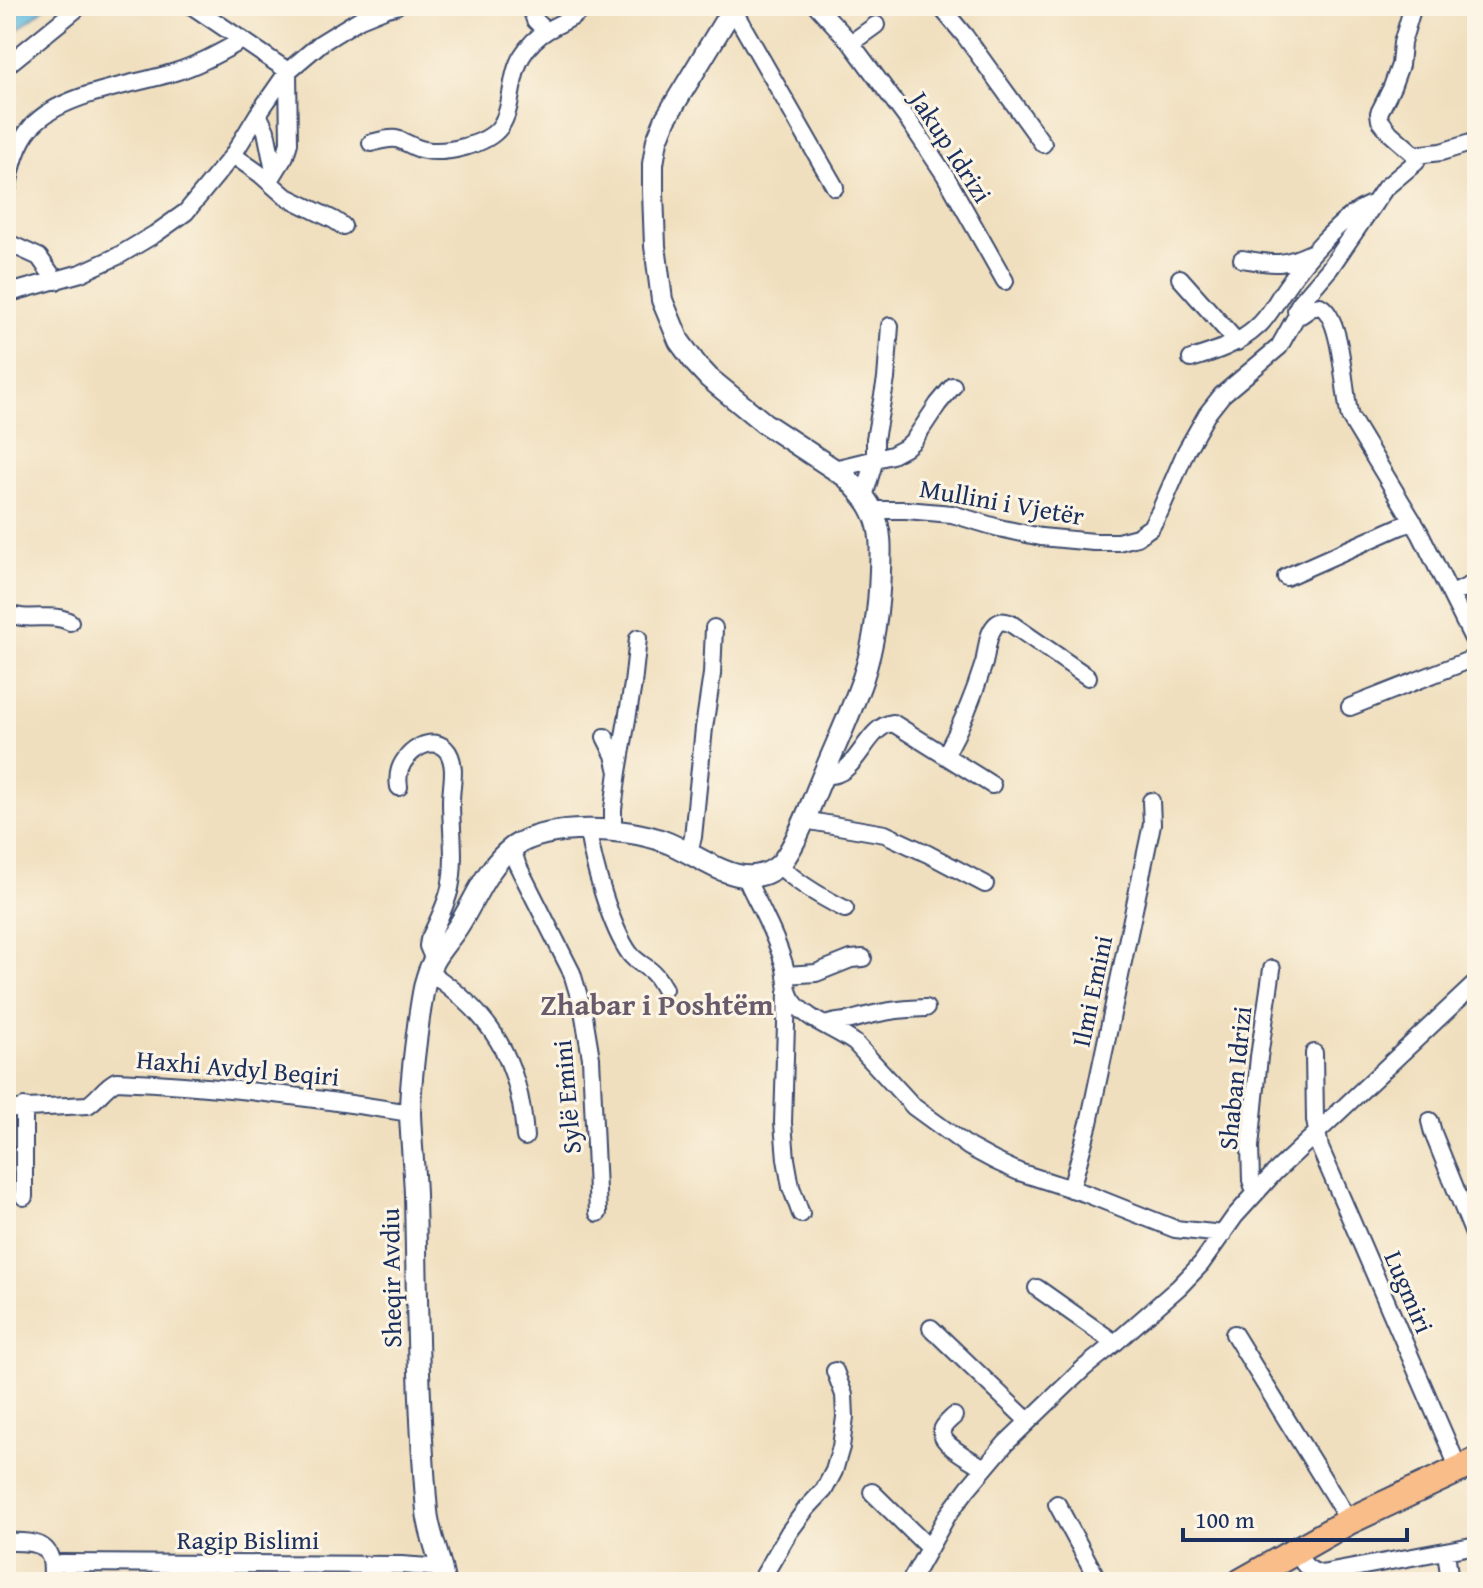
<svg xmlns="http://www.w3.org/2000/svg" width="1483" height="1588" viewBox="0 0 1483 1588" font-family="'Gentium Book Plus',serif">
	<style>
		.water { fill: #62bbdf; stroke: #3e759e; stroke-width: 2 }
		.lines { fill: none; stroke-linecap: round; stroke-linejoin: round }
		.minor-casing { stroke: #3b496c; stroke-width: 20 }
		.tertiary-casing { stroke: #3b496c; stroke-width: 24 }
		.primary-casing { stroke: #3b496c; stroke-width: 30 }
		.minor { stroke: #fff; stroke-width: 16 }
		.tertiary { stroke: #fff; stroke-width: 20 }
		.primary { stroke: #f8bd88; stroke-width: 26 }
		.labels { text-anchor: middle; stroke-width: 6; stroke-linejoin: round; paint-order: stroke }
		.street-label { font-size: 26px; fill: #1b2f5e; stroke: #fcf5e5 }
		.quarter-label { font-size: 30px; font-weight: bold; fill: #695a6c; stroke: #fcf5e5 }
	</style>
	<rect width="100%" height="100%" fill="#fcf5e5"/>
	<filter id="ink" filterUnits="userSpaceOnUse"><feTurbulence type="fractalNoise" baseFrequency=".0125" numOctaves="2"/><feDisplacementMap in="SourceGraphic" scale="16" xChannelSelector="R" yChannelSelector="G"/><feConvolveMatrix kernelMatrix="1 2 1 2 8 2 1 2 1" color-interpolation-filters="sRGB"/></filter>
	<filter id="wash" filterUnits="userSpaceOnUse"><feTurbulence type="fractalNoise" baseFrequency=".006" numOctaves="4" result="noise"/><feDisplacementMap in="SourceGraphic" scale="32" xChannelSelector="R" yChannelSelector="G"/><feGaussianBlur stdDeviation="1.8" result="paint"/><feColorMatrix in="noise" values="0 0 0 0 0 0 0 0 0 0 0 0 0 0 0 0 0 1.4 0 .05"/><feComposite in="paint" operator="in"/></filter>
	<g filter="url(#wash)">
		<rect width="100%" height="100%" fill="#f0dfbe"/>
		<path class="water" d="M6,6H47L6,39Z"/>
	</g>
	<g filter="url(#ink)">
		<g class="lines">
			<g class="minor-casing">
				<path id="minor" d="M192,6L288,71L289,143L285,156L269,182
					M530,6L535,20L546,31
					M731,6L835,187
					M817,6L851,43L911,124L945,175L1005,281
					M940,6L965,36L1043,144
					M851,43L876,25
					M6,66L80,6
					M258,114L266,131L274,171
					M371,143C379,141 388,138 396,139C406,141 414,149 425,150C445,154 487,145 500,127C514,107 509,77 522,56C528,46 538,36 548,30C561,22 576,18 584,6
					M233,155L260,174L285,196L334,220L343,226
					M1415,155L1441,152L1477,141
					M6,195C11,171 15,145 32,126C63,92 132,86 175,72C198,65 219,53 241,41
					M6,242L39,257L56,281
					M1242,259C1273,264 1281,267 1311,253
					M1180,278L1237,342
					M6,294L81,273L118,256L155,234L186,212L233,155L258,114L288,71L321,43L360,19L387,8L396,6
					M1297,315H1301L1311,308L1320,306C1343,318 1343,391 1350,417L1420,533L1477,647
					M1191,359C1214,352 1239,344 1257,327C1270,316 1276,301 1286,287C1303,262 1341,217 1369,205
					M834,469L892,455L905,448L914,440L938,404L953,386
					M864,497L875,459V439L886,379L890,326
					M872,510H906L952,514L999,528L1041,537L1094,542H1118L1137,537L1151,527L1160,511L1186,451L1207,414L1222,395L1279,347L1297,315L1296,310L1300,303L1330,268L1385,188L1416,162L1417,159L1415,155L1390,133L1380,120L1379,113L1392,87L1400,65L1402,43L1413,6
					M1286,577L1401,526L1414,522
					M1452,594L1477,582
					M6,612C26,624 50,611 70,622
					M1350,707L1477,657
					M605,737L614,755L618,772L613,809V831
					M945,756C961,727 974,695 984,663C987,651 987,636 994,627C999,620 1003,621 1010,623L1088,677
					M618,772L633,684L638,638
					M823,774C856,783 864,726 893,723L992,785
					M399,787C398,781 398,775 400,769C406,751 434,732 448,752C457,767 451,785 451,801C451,830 456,859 450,888C446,906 437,923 429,940L428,946L434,960
					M804,820L885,834L928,854L985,884
					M588,831C593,864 611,928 630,954C637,963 647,966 654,974C658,978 661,984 664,989
					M512,848L517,864L572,973L583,1010L591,1058L598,1213
					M689,852L693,837L704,728L712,674L714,628
					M779,865C798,884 821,897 845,909
					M746,877C751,891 759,903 765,917C772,931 779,948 784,964C788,979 785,994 796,1005C812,1022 836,1029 855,1043L914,1107L969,1147L995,1161L1019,1172L1087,1194L1175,1229L1223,1234
					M429,972C492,1014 520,1061 525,1137
					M786,975L816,973L851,959L863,958
					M787,992L783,1123L786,1159L791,1187L801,1214
					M826,1025C834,1021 842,1022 851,1020C879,1012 897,1009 926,1008
					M1314,1053L1315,1120L1320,1148L1459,1469
					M24,1107V1197
					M6,1109L88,1105C99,1098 104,1087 116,1081C215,1085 312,1097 410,1113
					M1430,1121L1433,1133L1477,1242
					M1071,1189L1089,1123L1152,824L1151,801
					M1258,1191L1253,1186L1251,1180L1250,1147L1259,1057L1272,969
					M1037,1288L1115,1343
					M931,1328L1028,1421
					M1234,1334L1349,1521
					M954,1416C950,1420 943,1425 942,1431C939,1444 974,1461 984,1468
					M872,1492L929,1548
					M1057,1504L1099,1582
					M6,1542C40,1541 56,1544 51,1582
					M1297,1551C1302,1564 1307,1570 1321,1574L1477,1545
					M1446,1551L1450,1582
					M53,1566L61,1563L401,1565L443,1568
					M760,1582L789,1532L806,1509L824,1490L834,1471L841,1447L845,1417L844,1395L835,1371
					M910,1582L947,1516L968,1488L1006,1443L1084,1368L1115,1343L1179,1287L1201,1264L1235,1216L1274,1173L1477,982"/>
			</g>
			<g class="tertiary-casing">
				<path id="tertiary" d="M444,1582C441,1558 429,1535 427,1511C418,1406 417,1300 415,1194C414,1167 411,1141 410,1114C410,1082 415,1050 419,1018C422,1000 424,978 433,962C440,949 451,938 459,925C475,900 487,866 513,847C548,823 625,827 663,841C698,853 742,896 778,866C794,852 812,801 821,780C835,746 851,713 863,678C874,644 879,606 880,570C881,550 882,530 873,512C867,498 856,488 846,477L764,423L709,378L696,364L679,341L662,300L655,246L653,192V164L657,140L666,118L734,6"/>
			</g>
			<g class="primary-casing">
				<path id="primary" d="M1241,1582L1349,1521L1477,1461"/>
			</g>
			<use href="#minor" class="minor"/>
			<use href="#tertiary" class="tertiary"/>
			<use href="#primary" class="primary"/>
		</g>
	</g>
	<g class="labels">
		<g class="street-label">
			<text transform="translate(951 147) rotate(57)" y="9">Jakup Idrizi</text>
			<text transform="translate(1002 502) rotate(10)" y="9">Mullini i Vjetër</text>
			<text transform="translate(1092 991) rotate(-78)" y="9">Ilmi Emini</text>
			<text transform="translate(238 1068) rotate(5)" y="9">Haxhi Avdyl Beqiri</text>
			<text transform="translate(1235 1078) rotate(-84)" y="9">Shaban Idrizi</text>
			<text transform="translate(567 1097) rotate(-95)" y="9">Sylë Emini</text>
			<text transform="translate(391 1278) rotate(-91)" y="9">Sheqir Avdiu</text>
			<text transform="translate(1409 1292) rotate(67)" y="9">Lugmiri</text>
			<text x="248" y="1549">Ragip Bislimi</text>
		</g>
		<g class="quarter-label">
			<text x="657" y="1015">Zhabar i Poshtëm</text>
		</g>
	</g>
	<rect width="1483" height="1588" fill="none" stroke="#fcf5e5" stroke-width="32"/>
	<path d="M1183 1528v12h224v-12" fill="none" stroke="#1b2f5e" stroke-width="4"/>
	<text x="1195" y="1528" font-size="24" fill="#1b2f5e" stroke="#fcf5e5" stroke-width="6" paint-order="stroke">100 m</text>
</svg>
